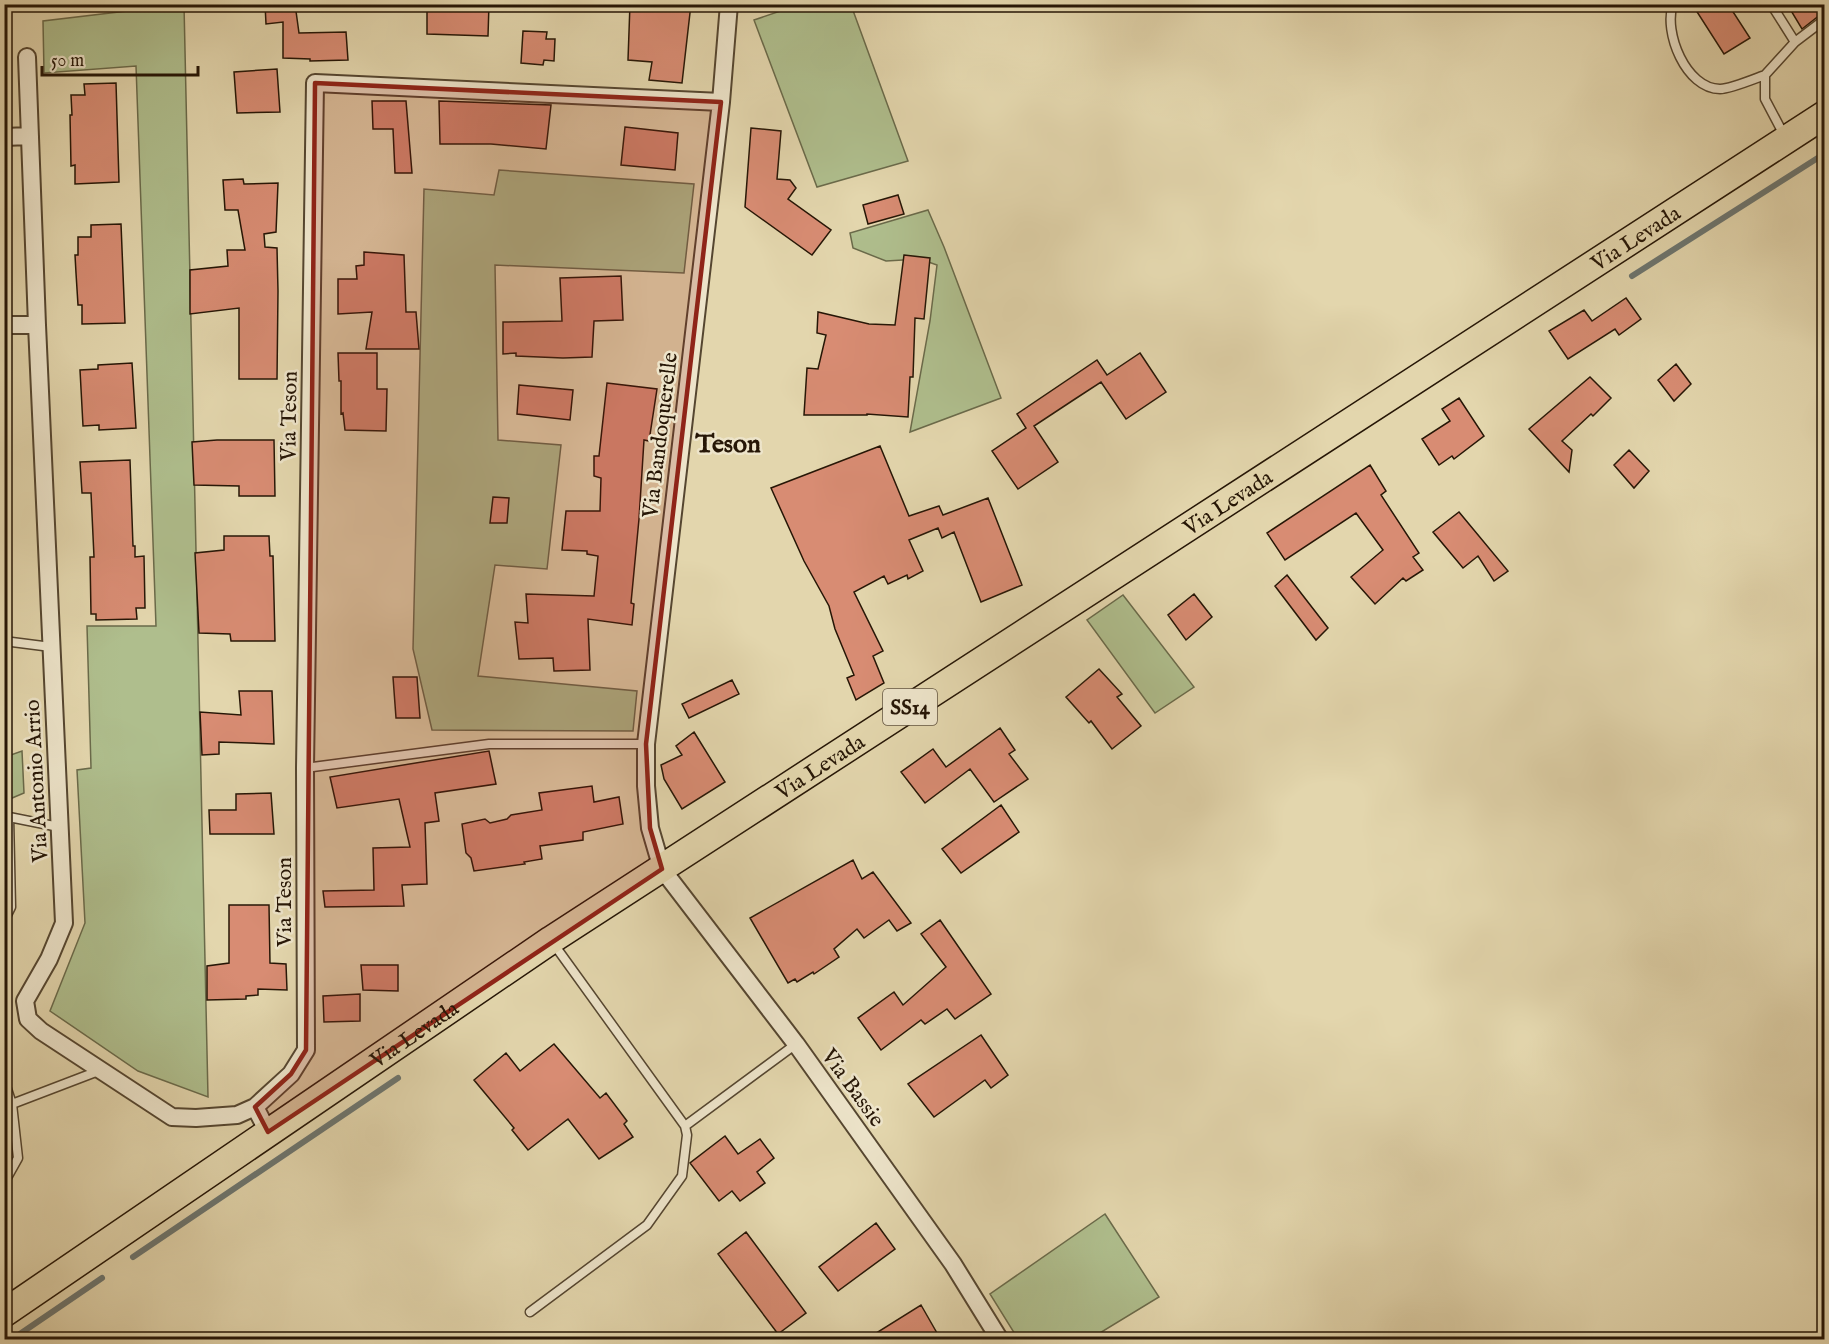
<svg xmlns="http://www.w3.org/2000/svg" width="1829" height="1344" viewBox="0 0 1829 1344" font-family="'IM FELL English',serif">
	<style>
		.green { fill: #afbe8d; stroke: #6a6a4a; stroke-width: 1.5 }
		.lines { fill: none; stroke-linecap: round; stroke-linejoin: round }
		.stream { stroke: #6d7670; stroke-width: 6 }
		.building { fill: #d88c73; stroke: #261606; stroke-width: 1.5 }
		.service-casing { stroke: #554630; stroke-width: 11 }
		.minor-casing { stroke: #554630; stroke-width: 20 }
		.primary-casing { stroke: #261606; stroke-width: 30 }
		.service { stroke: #ede4ca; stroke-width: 8 }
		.minor { stroke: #ede4ca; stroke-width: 16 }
		.primary { stroke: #e3d6ad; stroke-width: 27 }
		.marked { fill: #8f2418; fill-opacity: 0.2; stroke: #8f2418; stroke-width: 4.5; stroke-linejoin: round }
		.labels { text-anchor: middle; stroke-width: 5; stroke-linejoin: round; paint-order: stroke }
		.shield { fill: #ede4ca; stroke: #625441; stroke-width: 1.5 }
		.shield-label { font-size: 21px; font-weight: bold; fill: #261606 }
		.street-label { font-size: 22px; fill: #261606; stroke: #ede4ca }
		.quarter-label { font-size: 26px; font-weight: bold; fill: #261606; stroke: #ede4ca }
	</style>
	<rect width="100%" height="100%" fill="#e3d6ad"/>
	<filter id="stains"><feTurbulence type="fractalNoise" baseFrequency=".00333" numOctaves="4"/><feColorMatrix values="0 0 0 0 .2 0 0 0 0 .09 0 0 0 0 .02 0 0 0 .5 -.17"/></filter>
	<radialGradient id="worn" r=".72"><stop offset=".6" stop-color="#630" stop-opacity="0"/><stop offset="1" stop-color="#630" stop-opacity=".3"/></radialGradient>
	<path class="green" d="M178,5H184L208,1097L138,1071L50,1011L85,923L77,770L91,768L87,626H156L136,66L44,73L43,21Z
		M798,5H851L908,161L817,187L754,20Z
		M499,170L694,184L684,273L495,265L498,440L561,445L547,569L495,565L478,676L637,691L633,731L432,730L413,649L424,189L494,195Z
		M928,210L944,247L1001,398L910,432L930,321L937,265L920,259L886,261L853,248L850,233Z
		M1123,595L1194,687L1155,713L1087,620Z
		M22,751L24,793L5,801V757Z
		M1105,1214L1159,1297L1090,1339H1018L990,1294Z"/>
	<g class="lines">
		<path class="stream" d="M1632,276L1824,154
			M133,1257L398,1078
			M11,1340L102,1278"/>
	</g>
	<path class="building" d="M265,4H295L299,33L346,32L348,60L310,61V59L283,58V22L266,24Z
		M427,4H489L488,36L427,34Z
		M630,4H691L682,83L649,80L652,62L628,60Z
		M1692,4H1728L1750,38L1724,54Z
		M1787,4H1820L1824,14L1820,15L1802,29Z
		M523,31L547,32L546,39H555L554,61L544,60L543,65L521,63Z
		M277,69L280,112L237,113L234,72Z
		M116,83L119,182L75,184V165L71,166L70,115H72L71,95H85L84,84Z
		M372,101H406L412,173H395L393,129H373Z
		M439,101L551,105L546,149L491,144H440Z
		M625,127L678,133L675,170L621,165Z
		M751,128L781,131L777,179L790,180L796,188L788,199L831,230L812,255L745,207Z
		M243,179L244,184L278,183L276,232L264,234L265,247L277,248L278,291L277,379H239V308L190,314V270L228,266L227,250H245L238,210H225L223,180Z
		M898,195L904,214L868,224L863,205Z
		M121,224L125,323L82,324V305H78L76,273L75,255H78V237H91V225Z
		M364,252L404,255L406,312H416L419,349H366L372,312L338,314V279H357L356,266L364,265Z
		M904,255L930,258L924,319L915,318L913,377H910L908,417L867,414V415H804L807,368L818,369L826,335L817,333L818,312L869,324L895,325Z
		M621,276L623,320L594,321L592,357L563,358L516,356V353L503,354V322L562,321L560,278Z
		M1626,298L1641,319L1619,335L1615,329L1568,359L1549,331L1584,310L1592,321Z
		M338,353H377V389H387L386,431L345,430L343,413L341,414V381H339Z
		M1140,353L1166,392L1126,419L1101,382L1075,399L1034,426L1058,462L1018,489L992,451L1026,428L1017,414L1097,360L1107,375Z
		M132,363L136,428L99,430V425L83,426L80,370L98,369V365Z
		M1676,364L1691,384L1674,401L1658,380Z
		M1590,377L1611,398L1593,416L1591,414L1562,441L1572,450L1569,472L1529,429Z
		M607,383L657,389L649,441L644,440L639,519L631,603L634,604L632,625L588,619L590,670L554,671L553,658L519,659L515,622L528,623L526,594L594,596L598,556L587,554V551L562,550L566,511H600L601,478L594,476V456H599Z
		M519,385L573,390L570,420L517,414Z
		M1459,398L1484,436L1454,459L1452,456L1439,465L1422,439L1450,421L1442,409Z
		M217,440H274L275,496H239V486L194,485L192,442Z
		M880,446L909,516L939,506L943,515L988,498L1022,585L981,602L954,532L942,538L938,528L909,540L923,571L908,579L907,575L888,584L884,576L854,592L883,651L873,656L884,683L856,700L847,678L854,675L835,629L829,606L804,561L771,488Z
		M1629,450L1649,471L1634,488L1614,465Z
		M130,460L133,546H135V557L144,556L145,608H136L137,619L96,620V614H91L90,557H94L91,493H82L80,462Z
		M1370,465L1386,491L1381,495L1419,553L1413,557L1423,570L1406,581L1403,578L1375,604L1351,577L1383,550L1356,513L1285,560L1267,533Z
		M493,497L509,498L507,523H490Z
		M1459,512L1508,571L1494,581L1478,556L1463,568L1433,532Z
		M224,536H269L270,556H273L275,641H231L230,634L199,633L195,553L224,550Z
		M1287,575L1328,628L1316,640L1275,586Z
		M1194,594L1212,617L1186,640L1168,615Z
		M1099,669L1122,694L1117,697L1141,726L1112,749L1091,721L1089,723L1066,697Z
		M393,677H417L420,718H396Z
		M732,680L739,694L689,718L682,704Z
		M239,691H272L274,744L219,742V754L202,755L200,712L241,715Z
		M1000,728L1015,750L1009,754L1028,779L994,802L970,769L925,803L901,772L933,749L946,767Z
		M694,732L725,782L682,809L664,779L661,765L682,755L676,746Z
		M489,751L496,784L435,793L439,821L425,823L427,884L402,885L404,906L325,907L323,891L374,890L373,848L410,847L399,799L337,808L330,777Z
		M592,786L594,802L619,797L623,824L583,832V840L540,846L542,859L524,862L525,864L474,871L471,858L466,853L462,824L485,819L490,823L507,819L511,815L542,810L539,793Z
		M271,793L274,834H210L209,810H236V794Z
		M1001,805L1019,832L961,873L942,849Z
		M853,860L862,879L873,872L911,923L897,931L889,920L864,938L857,929L834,949L839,957L814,974L813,972L797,982L795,979L788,983L750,918Z
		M229,905H269L270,963L286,964L287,990L258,989V995L246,996V999L207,1000V966L229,963Z
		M940,920L991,994L955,1019L947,1009L925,1024L921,1020L881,1050L858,1018L894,992L903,1005L946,967L921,934Z
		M361,965H398V991L363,990Z
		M360,994V1021L324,1022L323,996Z
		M981,1035L1008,1075L991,1088L985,1080L934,1117L908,1084Z
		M554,1044L600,1098L606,1093L627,1121L624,1124L633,1137L599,1159L568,1119L528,1150L512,1130L514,1128L474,1080L506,1053L520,1071Z
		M725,1136L738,1154L760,1139L774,1158L757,1172L765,1183L740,1201L732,1191L719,1201L690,1163Z
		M876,1223L895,1249L838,1291L819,1267Z
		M746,1232L806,1313L778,1334L718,1254Z
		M921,1305L941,1340H865Z"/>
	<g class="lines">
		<g class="service-casing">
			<path id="service" d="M1673,4C1663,32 1686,89 1720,89C1730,89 1754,79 1765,75
				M1771,4L1795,42
				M1784,135L1765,99V75L1795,42L1824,20
				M4,641L51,647
				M305,768L489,744H646
				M4,818L9,817L59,827
				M4,921L11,907L9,817
				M4,1080L12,1104L101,1070
				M685,1126L796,1044
				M4,1183L18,1158L12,1104
				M530,1312L647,1225L682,1176L687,1135L685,1126L553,943"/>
		</g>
		<g class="minor-casing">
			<path id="minor" d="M729,4L721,102L646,744V786L650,828L662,869L796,1044L953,1264L1000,1340
				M27,57L37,325L64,923L49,959L25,1001L28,1019L41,1031L172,1117L196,1118L237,1115L255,1107
				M4,137L30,136
				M4,325H37
				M268,1132L255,1107L291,1074L306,1050L305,768L315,83L721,102"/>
		</g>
		<g class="primary-casing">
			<g id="primary">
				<path id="s1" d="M4,1313L551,940L1824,115"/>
			</g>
		</g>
		<use href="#service" class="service"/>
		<use href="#minor" class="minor"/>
		<use href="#primary" class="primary"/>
	</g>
	<path class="marked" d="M315,83L721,102L646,744L650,828L662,869L268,1132L255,1107L291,1074L306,1050Z"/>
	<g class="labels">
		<rect class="shield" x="883" y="689" width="54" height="36" rx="4.5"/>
		<g class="shield-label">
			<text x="910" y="714">SS14</text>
		</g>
		<g class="street-label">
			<text dy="8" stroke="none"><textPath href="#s1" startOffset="1954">Via Levada</textPath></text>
			<text transform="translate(288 416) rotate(-89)" y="8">Via Teson</text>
			<text transform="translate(659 435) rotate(-83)" y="8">Via Bandoquerelle</text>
			<text dy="8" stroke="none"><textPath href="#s1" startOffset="1468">Via Levada</textPath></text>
			<text dy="8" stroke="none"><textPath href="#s1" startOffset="982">Via Levada</textPath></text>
			<text transform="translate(35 781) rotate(-93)" y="8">Via Antonio Arrio</text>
			<text transform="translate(283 902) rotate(-90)" y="8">Via Teson</text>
			<text dy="8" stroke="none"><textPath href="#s1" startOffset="496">Via Levada</textPath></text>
			<text transform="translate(854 1087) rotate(54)" y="8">Via Bassie</text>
		</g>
		<g class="quarter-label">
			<text x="728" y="452">Teson</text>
		</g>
	</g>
	<rect width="1829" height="1344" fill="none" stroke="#e3d6ad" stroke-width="24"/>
	<rect x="6" y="6" width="1817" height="1332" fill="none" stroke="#261606" stroke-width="3"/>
	<rect x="12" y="12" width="1805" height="1320" fill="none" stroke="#261606" stroke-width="1.5"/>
	<path d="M42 66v9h156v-9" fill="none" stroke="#261606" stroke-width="3"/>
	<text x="51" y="66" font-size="18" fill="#261606" stroke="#ede4ca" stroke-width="4.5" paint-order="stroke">50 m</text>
	<rect width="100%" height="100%" filter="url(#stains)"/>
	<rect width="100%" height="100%" fill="url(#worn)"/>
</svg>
